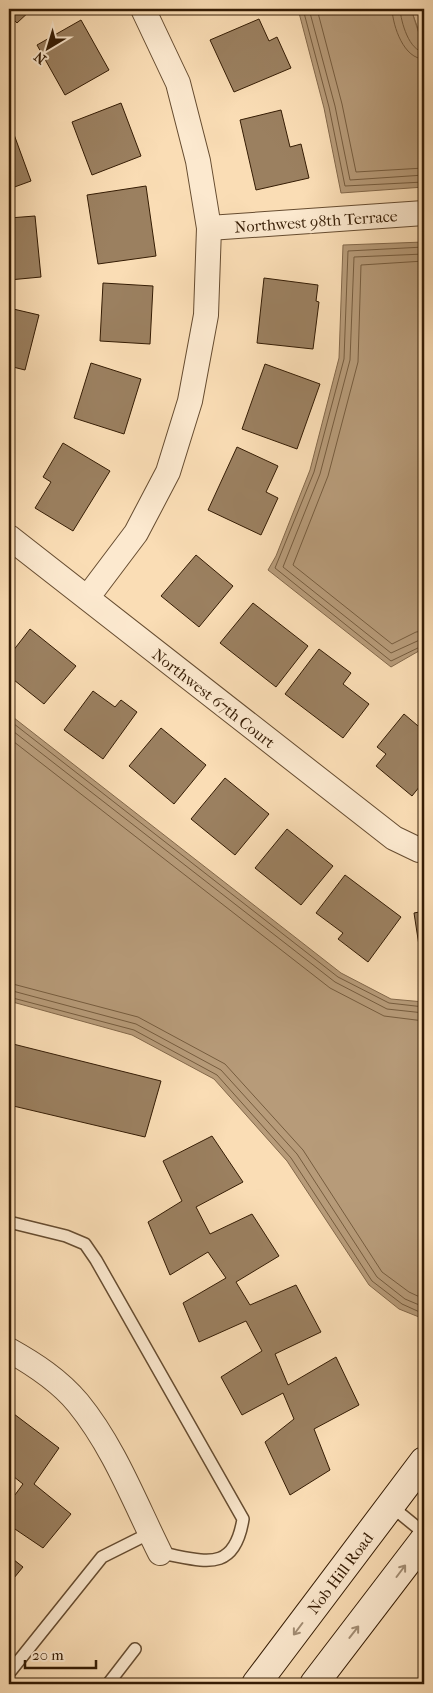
<svg xmlns="http://www.w3.org/2000/svg" width="433" height="1693" viewBox="0 0 433 1693" font-family="'IM FELL French Canon',serif">
	<style>
		.green { fill: #d9bc97; stroke: #876c4e }
		.water { fill: #b79b79; stroke: #83684a }
		.lines { fill: none; stroke-linecap: round; stroke-linejoin: round }
		.shore { stroke: #765c3e; stroke-width: 1 }
		.building { fill: #9b8060; stroke: #351c04 }
		.service-casing { stroke: #664c30; stroke-width: 14 }
		.minor-casing { stroke: #664c30; stroke-width: 26 }
		.secondary-casing { stroke: #351c04; stroke-width: 30 }
		.service { stroke: #fce9cf; stroke-width: 11 }
		.minor { stroke: #fce9cf; stroke-width: 24 }
		.secondary { stroke: #fce9cf; stroke-width: 28 }
		.oneway { stroke: #a28d74 }
		.labels { text-anchor: middle; stroke-width: 5; stroke-linejoin: round; paint-order: stroke }
		.street-label { font-size: 16px; fill: #351c04; stroke: #fce9cf }
	</style>
	<rect width="100%" height="100%" fill="#faddb5"/>
	<filter id="stains"><feTurbulence type="fractalNoise" baseFrequency=".004" numOctaves="4"/><feColorMatrix values="0 0 0 0 .2 0 0 0 0 .09 0 0 0 0 .02 0 0 0 .5 -.17"/></filter>
	<radialGradient id="worn" r=".72"><stop offset=".6" stop-color="#630" stop-opacity="0"/><stop offset="1" stop-color="#630" stop-opacity=".3"/></radialGradient>
	<path class="green" d="M411,9H424V49L423,43Z"/>
	<path class="water" d="M298,9H411L424,49V187L341,193L324,108Z
		M424,242V648L391,667L268,570L276,556L310,470L339,358L343,245Z
		M9,714L341,973L391,999L424,1002V1319L399,1309L369,1285L287,1161L214,1079L132,1035L9,1001Z"/>
	<g class="lines">
		<path class="shore" d="M303,9L329,107L345,186L424,182
			M309,9L335,106L350,180L424,175
			M317,9L342,104L356,172L424,168
			M392,9C393,27 404,59 424,59
			M400,9C401,22 409,51 424,52
			M424,247L348,251L344,359L314,472L275,568L391,661L424,645
			M424,254L354,257L350,360L320,474L283,567L391,653L424,638
			M424,261L361,265L358,362L328,476L293,565L392,644L416,632L424,631
			M9,720L338,977L389,1003L424,1007
			M9,728L335,982L387,1009L424,1013
			M9,738L330,988L384,1016L424,1021
			M9,983L138,1017L225,1064L303,1150L382,1272L409,1292L424,1299
			M9,990L136,1024L221,1070L297,1154L377,1277L405,1299L424,1307
			M9,997L134,1030L217,1075L291,1158L372,1281L402,1304L424,1314"/>
	</g>
	<path class="building" d="M9,9H32L17,23L9,15Z
		M259,19L269,41L277,37L291,68L234,92L210,40Z
		M81,20L109,70L65,95L37,45Z
		M121,103L141,156L92,175L72,122Z
		M281,110L290,147L301,144L309,178L256,190L240,120Z
		M12,129L31,181L9,189V130Z
		M146,186L156,256L98,264L87,195Z
		M35,216L41,277L9,280V218Z
		M264,278L318,285L316,301L319,302L313,349L257,343Z
		M103,283L153,286L150,344L100,341Z
		M9,308L39,315L25,370L9,366Z
		M91,363L141,379L124,434L74,418Z
		M265,364L320,384L297,449L242,429Z
		M63,443L110,471L73,531L35,508L51,482L43,477Z
		M237,447L278,466L266,492L278,498L261,535L208,510Z
		M196,555L233,586L199,627L161,596Z
		M253,603L308,646L276,687L220,643Z
		M30,629L76,666L44,704L9,676V656Z
		M319,649L351,673L343,684L369,704L343,738L285,694Z
		M93,691L115,707L121,700L137,712L103,759L64,730Z
		M404,714L424,731V781L412,796L376,766L386,754L377,747Z
		M161,728L206,765L174,804L129,766Z
		M225,778L269,814L235,855L191,819Z
		M287,829L333,866L301,905L255,868Z
		M345,875L401,917L368,962L338,939L343,933L316,913Z
		M424,911V964L422,965L414,913Z
		M9,1043L161,1081L145,1137L9,1105Z
		M212,1136L243,1182L196,1207L210,1234L252,1214L279,1256L236,1282L250,1305L296,1285L321,1332L275,1354L288,1385L336,1357L359,1405L314,1429L330,1470L290,1495L265,1442L294,1419L283,1393L242,1415L221,1377L262,1351L246,1321L199,1342L183,1303L226,1278L208,1252L170,1275L148,1222L182,1201L163,1161Z
		M14,1414L59,1448L34,1484L71,1514L43,1548L9,1525V1503L23,1484L9,1473V1421Z
		M9,1556L23,1567L9,1584Z"/>
	<g class="lines">
		<g class="service-casing">
			<path id="service" d="M9,1222L66,1236L85,1244L96,1260L243,1519C234,1575 203,1560 160,1553
				M391,1506L424,1533
				M9,1673L102,1557L150,1533
				M108,1684L135,1649"/>
		</g>
		<g class="minor-casing">
			<path id="minor" d="M209,228L424,213
				M9,537L394,838L419,850H424
				M87,598L136,533L168,472L190,401L206,315L209,228L198,161L178,83L143,9
				M9,1350C34,1364 59,1380 78,1403C114,1447 135,1503 160,1553"/>
		</g>
		<g class="secondary-casing">
			<path id="secondary" d="M256,1684L424,1461
				M314,1684L424,1540"/>
		</g>
		<use href="#service" class="service"/>
		<use href="#minor" class="minor"/>
		<use href="#secondary" class="secondary"/>
	</g>
	<defs><path id="oneway-shaft" d="M-6 0H5M1.5-3L5.5 0L1.5 3" fill="none" stroke-width="1.6" stroke-linecap="round" stroke-linejoin="round" transform="scale(1.25)"/></defs>
	<g class="oneway">
		<use href="#oneway-shaft" transform="translate(401 1571) rotate(-53)"/>
		<use href="#oneway-shaft" transform="translate(298 1629) rotate(127)"/>
		<use href="#oneway-shaft" transform="translate(354 1632) rotate(-52)"/>
	</g>
	<g class="labels">
		<g class="street-label">
			<text transform="translate(316 221) rotate(-4)" y="6">Northwest 98th Terrace</text>
			<text transform="translate(214 698) rotate(38)" y="6">Northwest 67th Court</text>
			<text transform="translate(340 1573) rotate(-53)" y="6">Nob Hill Road</text>
		</g>
	</g>
	<rect width="433" height="1693" fill="none" stroke="#faddb5" stroke-width="30"/>
	<rect x="10" y="10" width="413" height="1673" fill="none" stroke="#351c04" stroke-width="2.5"/>
	<rect x="15" y="15" width="403" height="1663" fill="none" stroke="#351c04"/>
	<g transform="translate(48 48) rotate(218)" stroke="#fce9cf" stroke-width="4" paint-order="stroke">
	<path d="M0-4L9 19L0 12L-9 19Z" fill="#351c04"/>
	<text y="-8" font-size="14" font-weight="bold" text-anchor="middle" fill="#351c04">N</text>
	</g>
	<path d="M25 1660v8h71v-8" fill="none" stroke="#351c04" stroke-width="2.5"/>
	<text x="32" y="1660" font-size="15" fill="#351c04" stroke="#fce9cf" stroke-width="4" paint-order="stroke">20 m</text>
	<rect width="100%" height="100%" filter="url(#stains)"/>
	<rect width="100%" height="100%" fill="url(#worn)"/>
</svg>
